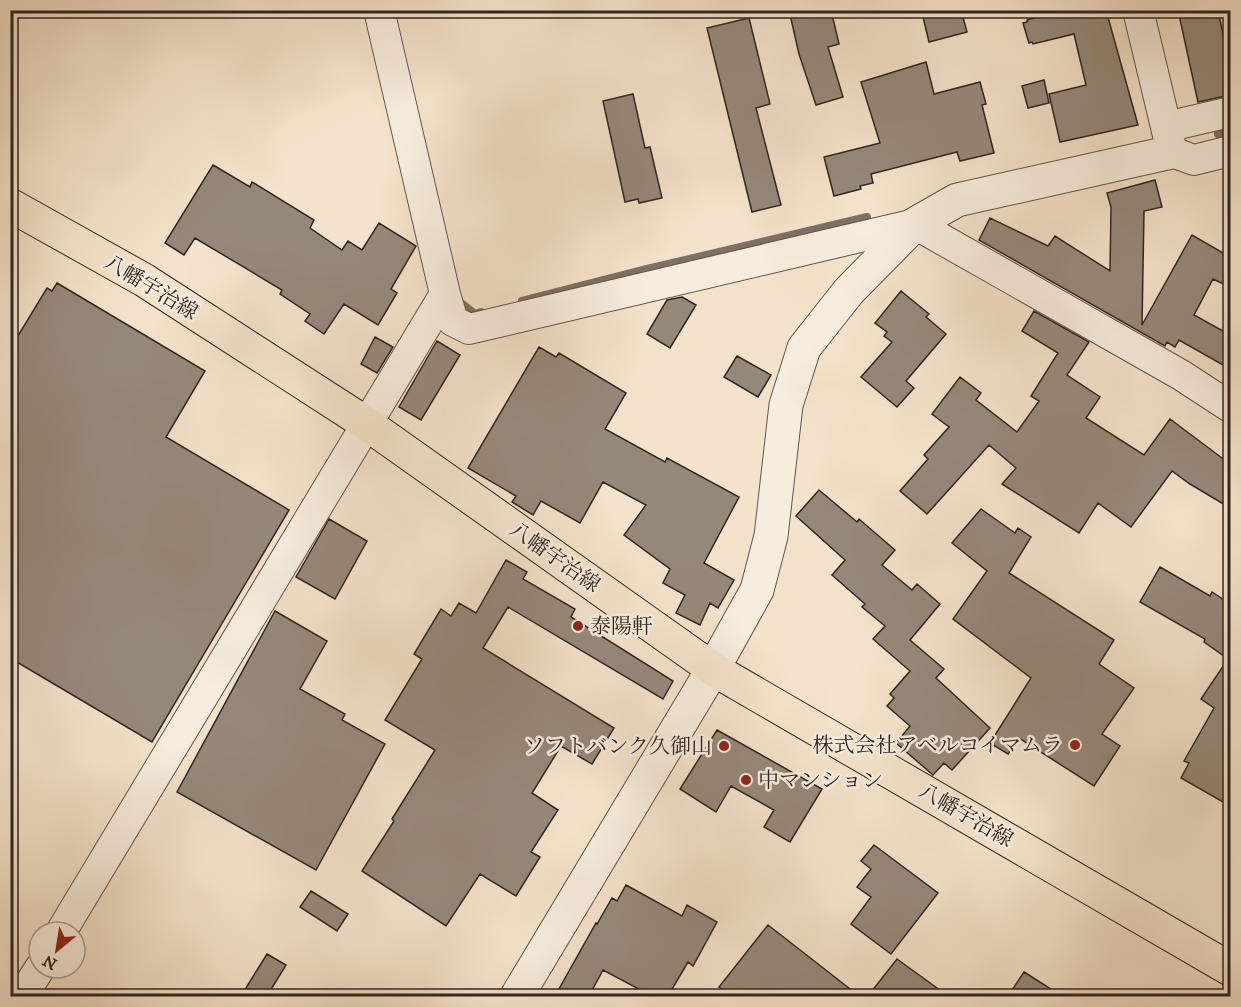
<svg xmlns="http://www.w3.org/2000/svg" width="1241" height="1007" viewBox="0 0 1241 1007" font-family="'IM FELL DW Pica','Noto Serif JP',serif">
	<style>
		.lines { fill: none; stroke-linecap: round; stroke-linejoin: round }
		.stream { stroke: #7e7064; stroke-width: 8 }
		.building { fill: #968879; stroke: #312520; stroke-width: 1.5 }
		.minor-casing { stroke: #62544b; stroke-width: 32 }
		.tertiary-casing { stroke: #62544b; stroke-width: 35 }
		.primary-casing { stroke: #312520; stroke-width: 35 }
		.minor { stroke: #f8eddd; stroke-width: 30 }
		.tertiary { stroke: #f8eddd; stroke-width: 33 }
		.primary { stroke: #f4e3cb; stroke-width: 33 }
		.poi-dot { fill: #8f2418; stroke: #f8eddd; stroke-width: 2 }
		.labels { text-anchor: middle; stroke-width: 5; stroke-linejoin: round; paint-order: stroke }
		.street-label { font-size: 21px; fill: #312520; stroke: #f8eddd }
		.poi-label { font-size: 21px; fill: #312520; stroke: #f8eddd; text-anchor: start }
	</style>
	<rect width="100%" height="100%" fill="#f4e3cb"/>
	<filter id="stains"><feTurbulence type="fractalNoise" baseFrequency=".00333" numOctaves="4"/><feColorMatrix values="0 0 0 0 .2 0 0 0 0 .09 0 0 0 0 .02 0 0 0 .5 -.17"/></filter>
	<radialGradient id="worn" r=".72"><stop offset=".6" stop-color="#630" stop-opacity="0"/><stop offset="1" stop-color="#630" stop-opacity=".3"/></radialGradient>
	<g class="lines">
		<path class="stream" d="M1218,134L1230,131
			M457,300L475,314L481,312
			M522,301L647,269L867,217"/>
	</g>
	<path class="building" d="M789,10H831L839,44L828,47L843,97L816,105L799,54Z
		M946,10H961L967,32L929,42L923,17Z
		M1062,10H1106L1138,125L1060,142L1049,94L1086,85L1074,34L1033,44L1032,42L1029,43L1023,23L1027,22V20Z
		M1178,10H1218L1230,68V95L1198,102Z
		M749,18L770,104L756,108L781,205L752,212L707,28Z
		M926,62L934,94L980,82L986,104L982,105L994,153L960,161L957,152L871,174L873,183L860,186L861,189L834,196L824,157L880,143L861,82Z
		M1044,80L1049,103L1028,108L1022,86Z
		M633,94L645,148L650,147L662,198L639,203L638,199L625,202L603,101Z
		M213,165L250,187L252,182L314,220L310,228L342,250L348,241L362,250L379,223L416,246L391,289L397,293L378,325L344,304L324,334L305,321L310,314L280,294L282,290L195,238L184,255L165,243Z
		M1155,180L1162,207L1144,211L1142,325L1192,235L1230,257V287L1213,279L1194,315L1230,335V369L1179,340L1175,347L1167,342L1165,346L979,240L990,218L1048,246L1055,236L1110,271L1111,207L1107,193Z
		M57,283L205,371L166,437L289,510L152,742L10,658V349L47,288L52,291Z
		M901,291L929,314L926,317L946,334L906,381L914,388L897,407L861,377L892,342L884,336L887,332L875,323Z
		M682,297L696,305L670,348L647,334L667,300Z
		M1034,311L1089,342L1067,375L1100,397L1086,418L1144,455L1170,419L1230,464V508L1190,484L1172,471L1131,527L1098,503L1079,533L1002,484L1016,468L989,445L927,514L900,491L928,459L924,455L949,427L932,414L960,377L981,393L976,400L1017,432L1039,401L1031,396L1058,353L1022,331Z
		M375,337L393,347L377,373L361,364Z
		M437,341L460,355L421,420L399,407Z
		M539,347L556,357L559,353L626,393L605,429L665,462L667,458L739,497L704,563L734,580L718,608L710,603L700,625L676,613L685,595L663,583L670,569L624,535L646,505L603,482L580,523L541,501L533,515L512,502L516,496L468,468Z
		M737,356L771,375L758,397L724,377Z
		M819,490L857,522L859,519L895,550L882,565L912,590L917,584L940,604L910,640L944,669L936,678L990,728L952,770L944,763L933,775L896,743L910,726L887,706L894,698L890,694L910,671L873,639L885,626L862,607L865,604L832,575L845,560L796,516Z
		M981,509L1015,533L1018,528L1031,537L1009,573L1114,640L1099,664L1134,688L1102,734L1120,746L1094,786L1019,738L1008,754L990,743L1031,678L953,619L987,571L952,543Z
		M329,519L367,541L335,599L296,577Z
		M506,560L527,572L523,579L575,609L571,617L673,681L663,699L508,607L483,648L614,728L592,764L561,746L532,793L558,810L531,852L540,857L516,896L480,874L446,926L362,871L394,821L392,819L435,750L385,720L422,659L414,654L441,609L451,616L459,603L476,613Z
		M1160,567L1210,596L1212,592L1230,604V806L1181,778L1189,763L1184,761L1214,708L1201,699L1228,659L1204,642L1205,639L1140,602Z
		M275,611L327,641L300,689L345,714L342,720L385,744L316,870L177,792Z
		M717,730L822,789L790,842L764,827L774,810L731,786L716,812L680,789Z
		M874,845L938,893L891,954L851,924L871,897L857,887L871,869L861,861Z
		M626,885L682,916L687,905L717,922L693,966L688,962L668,996H652L603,970L589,996H555L596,923L597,924L612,898L617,901Z
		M311,891L348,914L337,931L300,907Z
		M768,925L859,996H731L719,987Z
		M267,954L286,965L267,996H241Z
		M897,959L948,996H868Z
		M1024,972L1062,996H1008Z"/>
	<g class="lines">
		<g class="minor-casing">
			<path id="minor" d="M379,10L445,294L453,321L469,329L915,224L1181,375L1230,407
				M1138,10L1172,152L1194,160L1230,151
				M1166,127L1230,112
				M61,932L445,294
				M22,996L40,968"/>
		</g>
		<g class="tertiary-casing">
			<path id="tertiary" d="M517,996L713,669L757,590L771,536L786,405L804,348L849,291L915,224L957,200L1172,152"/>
		</g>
		<g class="primary-casing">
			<path id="primary" d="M10,205L144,280L367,424L713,669L1230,969"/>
		</g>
		<use href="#minor" class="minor"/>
		<use href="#tertiary" class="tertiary"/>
		<use href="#primary" class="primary"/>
	</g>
	<g class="poi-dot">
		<circle cx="578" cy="626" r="6"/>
		<circle cx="1075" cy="745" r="6"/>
		<circle cx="724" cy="746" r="6"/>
		<circle cx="746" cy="780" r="6"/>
	</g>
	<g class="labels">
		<g class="street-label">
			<text transform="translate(151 287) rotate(31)" y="7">八幡宇治線</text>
			<text transform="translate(555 557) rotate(35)" y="7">八幡宇治線</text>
			<text transform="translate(966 815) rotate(30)" y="7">八幡宇治線</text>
		</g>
		<g class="poi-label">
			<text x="590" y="633">泰陽軒</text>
			<text x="1063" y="752" text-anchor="end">株式会社アベルコイマムラ</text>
			<text x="712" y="753" text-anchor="end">ソフトバンク久御山</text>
			<text x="758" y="787">中マンション</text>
		</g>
	</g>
	<rect width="1241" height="1007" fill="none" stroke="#f4e3cb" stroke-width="36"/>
	<rect x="12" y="12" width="1217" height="983" fill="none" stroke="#312520" stroke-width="3"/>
	<rect x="18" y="18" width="1205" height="971" fill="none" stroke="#312520" stroke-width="1.5"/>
	<g transform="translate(57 950) rotate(210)"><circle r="28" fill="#f8eddd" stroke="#a89d91" stroke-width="1.5"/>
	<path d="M0-4.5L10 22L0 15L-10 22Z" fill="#8f2418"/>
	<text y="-9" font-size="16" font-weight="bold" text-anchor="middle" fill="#312520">N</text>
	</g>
	<rect width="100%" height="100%" filter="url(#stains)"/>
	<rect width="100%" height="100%" fill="url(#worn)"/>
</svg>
